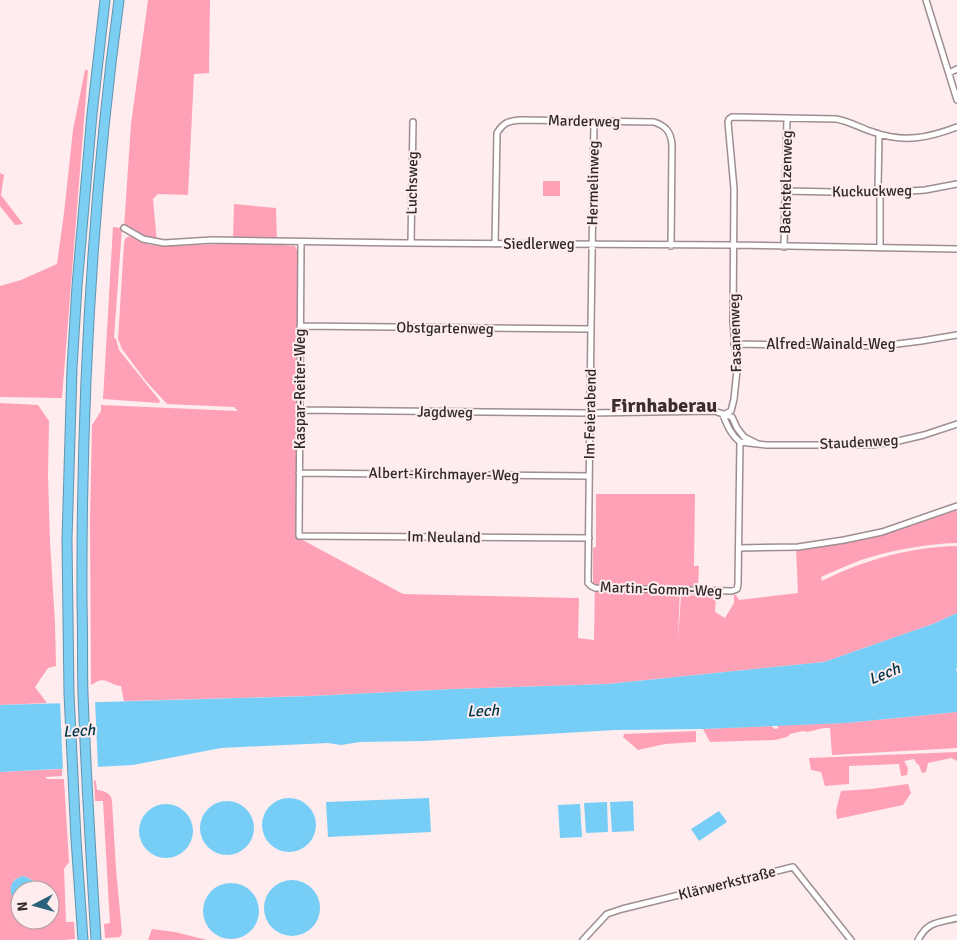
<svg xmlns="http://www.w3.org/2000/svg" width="957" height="940" viewBox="0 0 957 940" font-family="Signika,sans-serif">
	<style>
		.green { fill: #fea1b6; fill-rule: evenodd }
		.water { fill: #76cef6 }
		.pier { fill: #feecef }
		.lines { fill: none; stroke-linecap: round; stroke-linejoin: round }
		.minor-casing { stroke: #9e8e90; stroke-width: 8 }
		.motorway-casing { stroke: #6294ad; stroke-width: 11 }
		.minor { stroke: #fff; stroke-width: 5 }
		.motorway { stroke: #7dcef3; stroke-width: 9 }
		.labels { text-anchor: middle; stroke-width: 4; stroke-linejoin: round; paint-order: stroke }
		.street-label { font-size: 15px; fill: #30292a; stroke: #feecef }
		.water-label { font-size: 16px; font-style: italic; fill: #00364a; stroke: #feecef }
		.district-label { font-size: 20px; font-weight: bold; fill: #3a2d2f; stroke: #feecef }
	</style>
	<rect width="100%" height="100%" fill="#feecef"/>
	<path class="green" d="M148,0H210L209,73L194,74L188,195L158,194L153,199L157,243L124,228L131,124Z
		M85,70H88L62,398L0,397V286L21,280L57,264L64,213L73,130Z
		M0,173L4,175L1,195L23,224L15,225L0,206Z
		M543,181H560V196H543Z
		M234,204L276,208L277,241L233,239Z
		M113,227L122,228L114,338L116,339L119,350L160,401L159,403L103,399Z
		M129,236L150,245L165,246L254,243L295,246L298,252L297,537L403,594L579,598L578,638L594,640L595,583H593V548L596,547V494H695L694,566H699L698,586H680L678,640L681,595L716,596L715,612L725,618L734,603V595H736L739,600L798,593L796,549L880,536L957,510V543C925,544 892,550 861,560C848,565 834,571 821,577L822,581C864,560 910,547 957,546V613L933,624L824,662L608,684L454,689L312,696L124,701L121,686C113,686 106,678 98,681C96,682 93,684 91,685L90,520L92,425L101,411V405L238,411L234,407L167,404L145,380L122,349L118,339L124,244L125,239Z
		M0,403L38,405L49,421L48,476L50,542L55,624L56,666L48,668L35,687L47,703L0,705Z
		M957,712V748L832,755L830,728H824L807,732L803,731L790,734L787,737L775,740L710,742L703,729L771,726L775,729L779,728L776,725L846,723Z
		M696,731V742L665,744L638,750L623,737L624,734Z
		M957,752V761L951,758L928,763L926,772L922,773L919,765L917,764L914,759L904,761L908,768L907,775L901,776L899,764L849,766V784L825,786L821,772L811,770L809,758Z
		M62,769V776L45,777L47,779H64L69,862L64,869L66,922H74L75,939L65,940H0V772ZM23,876C32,879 36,881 38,890H50V920H39L36,922L20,920V912L13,902L14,880Z
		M94,780L96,781L97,790C105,791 111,793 112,801L116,869L122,933L120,937L105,938L104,924L110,923L103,801H95Z
		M908,784L911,793L903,805L837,819L836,811L841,791L871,789Z
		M152,929L175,932L207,940H148Z"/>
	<path class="water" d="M957,613V668L956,669L957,672V712L846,723L703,729L616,730L424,741L360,742L341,745L328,743L221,748L133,765L0,772V705L312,696L454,689L608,684L824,662L933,624Z
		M429,798L431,832L328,837L326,802Z
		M262 825a27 27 0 1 1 54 0a27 27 0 1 1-54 0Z
		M200 828a27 27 0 1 1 54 0a27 27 0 1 1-54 0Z
		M633,801L634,831L612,832L610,802Z
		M607,802L608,832L586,833L584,803Z
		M580,804L582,837L560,838L558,805Z
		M139 831a27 27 0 1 1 54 0a27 27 0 1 1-54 0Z
		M719,811L727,822L699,841L691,829Z
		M23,876C31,879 36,881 38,890H20V912C15,904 5,888 15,880C17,878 20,877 23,876Z
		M264 908a28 28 0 1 1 56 0a28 28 0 1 1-56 0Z
		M203 911a28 28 0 1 1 56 0a28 28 0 1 1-56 0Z"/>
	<path class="pier" d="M95,700L98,769L63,771L60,701Z"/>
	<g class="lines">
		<g class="minor-casing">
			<path id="minor" d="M926,0L957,100
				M949,73L957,69
				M594,122L591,326L588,583L591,586L595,588L732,591L737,589L738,584L740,442
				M879,134L878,188L880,193V248
				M786,191L880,193L925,190L957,184
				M124,228L143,239L164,243L212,240L405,243L733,245L957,249
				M301,242L299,536L589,538
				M411,243L413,122
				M495,244L497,133C503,123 508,121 520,120L654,122C666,126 671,132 672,145L671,246
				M784,247L787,118
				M300,326L591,329
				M734,344L881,346L921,341L957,335
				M300,410L590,413L714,411L732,417L737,428L744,437L758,444
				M723,415L731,411L734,399L737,370L733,322L734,189L728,122L729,119L732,117L836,119C849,121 860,128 873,132C904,143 928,138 957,127
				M723,415C727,425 731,435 740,442L766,445H871L894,442L924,435L957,424
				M299,473L589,476
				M739,548L798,547L844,540L882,532L957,506
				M583,940L607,914L622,909L793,867L851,940
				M918,940C928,921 938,923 957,918"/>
		</g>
		<g class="motorway-casing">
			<path id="motorway" d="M83,940L76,839L69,694L67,540L72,368L77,286L92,114L105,0
				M96,940C91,858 86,776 83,694C82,664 83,634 82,604C81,402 92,200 119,0"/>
		</g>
		<use href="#minor" class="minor"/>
		<use href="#motorway" class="motorway"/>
	</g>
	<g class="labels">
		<g class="street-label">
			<text transform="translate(584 121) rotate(1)" y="5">Marderweg</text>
			<text transform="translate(786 182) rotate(-89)" y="5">Bachstelzenweg</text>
			<text transform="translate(412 183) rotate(-89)" y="5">Luchsweg</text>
			<text transform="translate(593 183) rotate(-89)" y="5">Hermelinweg</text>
			<text transform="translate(872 191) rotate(-1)" y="5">Kuckuckweg</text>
			<text x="539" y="249">Siedlerweg</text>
			<text transform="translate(445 328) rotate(1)" y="5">Obstgartenweg</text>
			<text transform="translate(735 333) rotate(-92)" y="5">Fasanenweg</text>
			<text x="831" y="349">Alfred-Wainald-Weg</text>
			<text transform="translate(300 389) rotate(-90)" y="5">Kaspar-Reiter-Weg</text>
			<text transform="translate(445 412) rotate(1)" y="5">Jagdweg</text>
			<text transform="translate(590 414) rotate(-89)" y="5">Im Feierabend</text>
			<text transform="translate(859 442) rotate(-3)" y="5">Staudenweg</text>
			<text transform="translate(444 474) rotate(1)" y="5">Albert-Kirchmayer-Weg</text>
			<text transform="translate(444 537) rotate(1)" y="5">Im Neuland</text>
			<text transform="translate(661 589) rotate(2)" y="5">Martin-Gomm-Weg</text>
			<text transform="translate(727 883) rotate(-14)" y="5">Klärwerkstraße</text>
		</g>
		<g class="water-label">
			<text transform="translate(884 673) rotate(-23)" y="6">Lech</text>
			<text transform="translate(483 710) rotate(-2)" y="6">Lech</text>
			<text transform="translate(79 730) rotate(-4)" y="6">Lech</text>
		</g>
		<g class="district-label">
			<text x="664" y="412">Firnhaberau</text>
		</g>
	</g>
	<g transform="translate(35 905) rotate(264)"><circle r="24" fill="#feecef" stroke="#ac9ea0"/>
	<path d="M0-4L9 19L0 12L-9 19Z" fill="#28627b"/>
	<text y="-8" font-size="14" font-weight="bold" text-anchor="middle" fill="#30292a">N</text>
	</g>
</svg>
